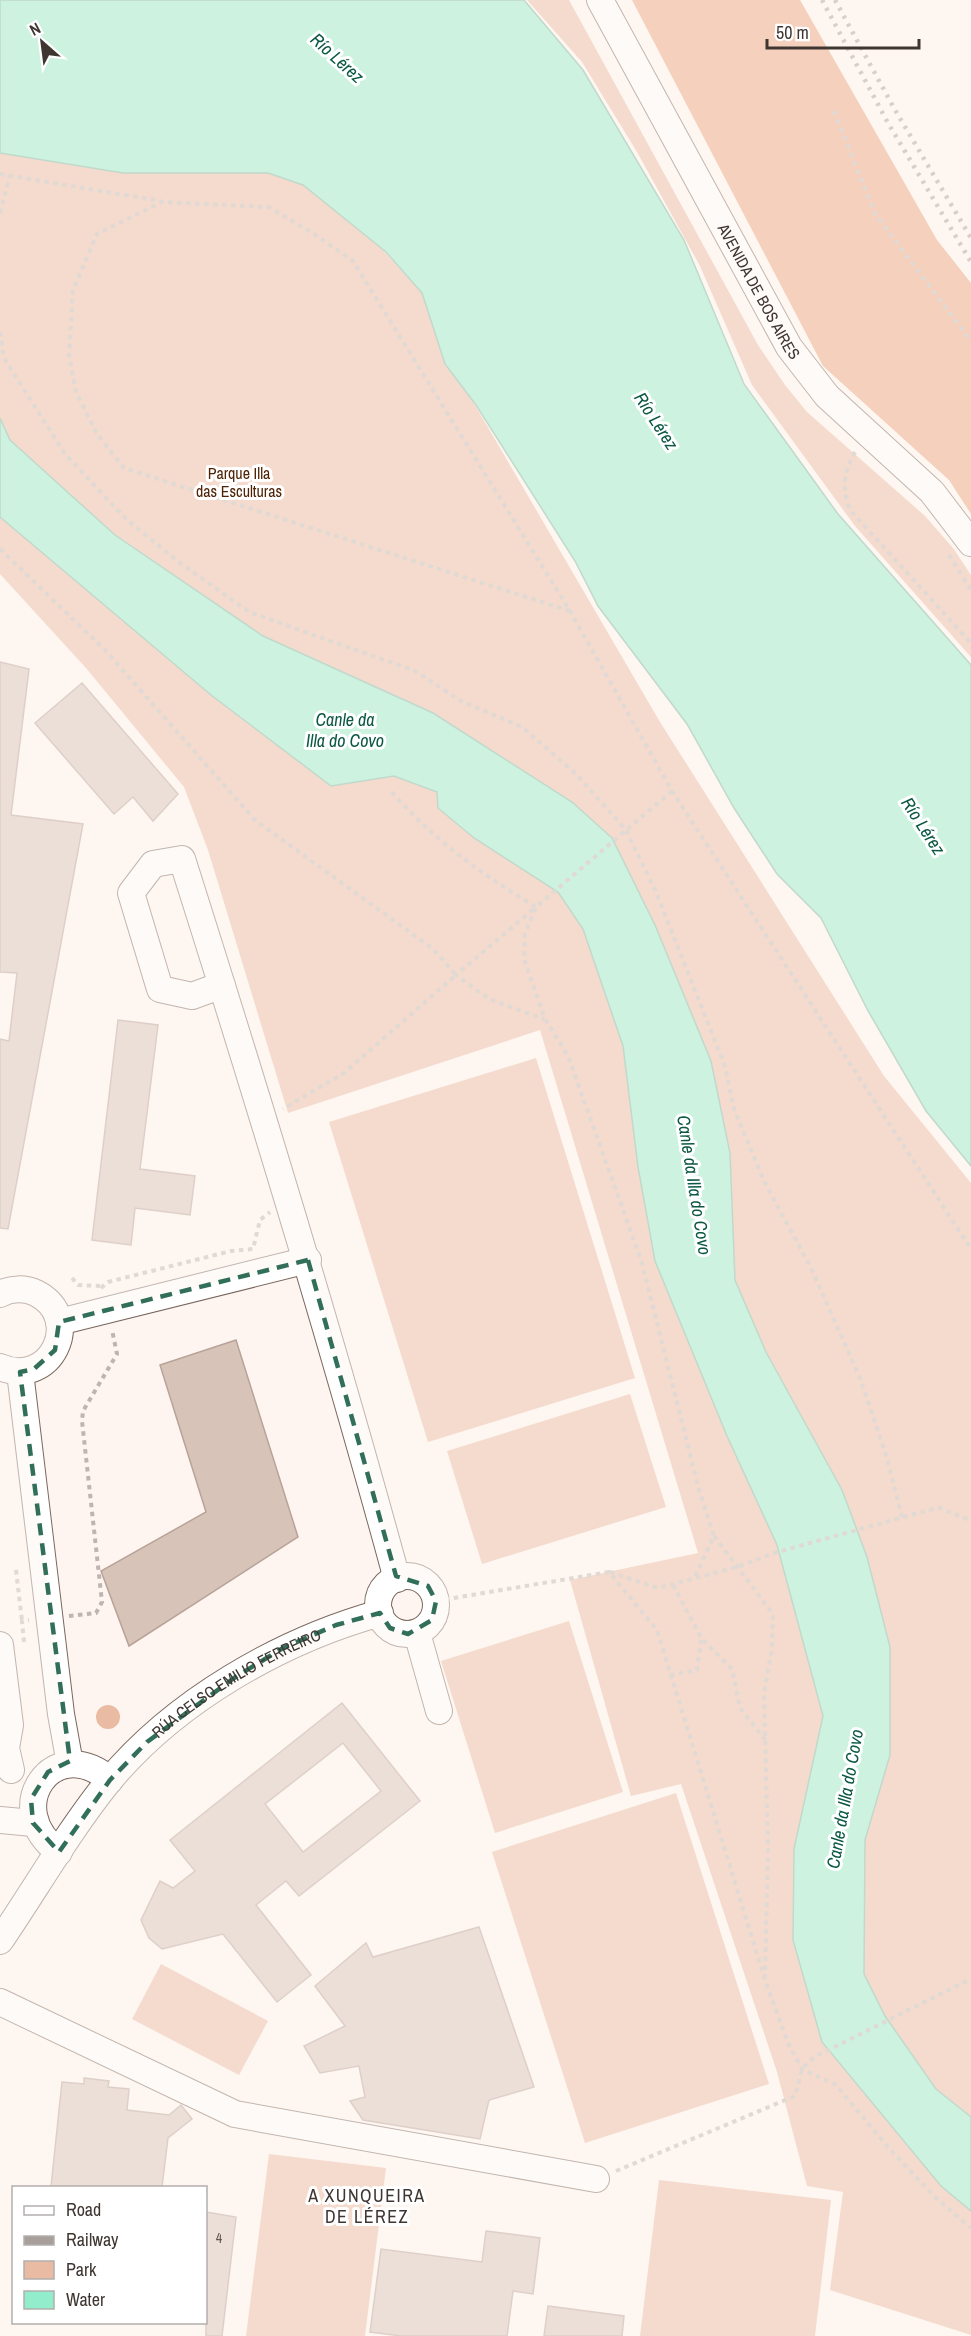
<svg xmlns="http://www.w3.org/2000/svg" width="971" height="2336" viewBox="0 0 971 2336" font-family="'Archivo Narrow',sans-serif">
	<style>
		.green { fill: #eabba3 }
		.forest { fill: #eaa27c }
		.water { fill: #92edcc; stroke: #79b69e; stroke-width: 1.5 }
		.building { fill: #d8c3b8; stroke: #b8a399; stroke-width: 1.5; fill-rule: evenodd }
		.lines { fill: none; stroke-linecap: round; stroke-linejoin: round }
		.minor-casing { stroke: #7b685e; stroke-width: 28 }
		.path { stroke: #beb5b0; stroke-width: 4; stroke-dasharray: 4.5 4.5; stroke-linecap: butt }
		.minor { stroke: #fff; stroke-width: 26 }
		.rail { stroke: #a89f9a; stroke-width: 4.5; stroke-dasharray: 3 6; stroke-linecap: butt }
		.marked { fill: none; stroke: #326f5b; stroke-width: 4.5; stroke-dasharray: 12 8; stroke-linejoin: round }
		.labels { text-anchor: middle; stroke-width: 6; stroke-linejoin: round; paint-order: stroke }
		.number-label { font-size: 14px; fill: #655954 }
		.street-label { font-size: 16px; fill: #3f3632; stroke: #fff }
		.park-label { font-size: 16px; fill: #502306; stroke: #fff }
		.water-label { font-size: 18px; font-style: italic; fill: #0c5843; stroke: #fff }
		.neighbourhood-label { font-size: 18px; letter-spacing: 1.5px; fill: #3f3632; stroke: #fff }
	</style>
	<rect width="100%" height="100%" fill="#fef5f0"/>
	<path class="green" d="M527,0H569L758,345L785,385L807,412L925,516L953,548L971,575V657L855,526L752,385L700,266L637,152L582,62Z
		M0,153L139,173H268L303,185L381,248L422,293L445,364L472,400L660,722L884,1076L971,1183V2335L830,2290L843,2192L807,2186L777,2072L681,1784L631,1796L570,1580L698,1553L540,1030L288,1113L208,850L184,787L86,668L0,574Z
		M536,1058L635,1378L428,1442L329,1122Z
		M630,1394L666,1507L482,1564L447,1451Z
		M569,1621L623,1792L495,1833L441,1661Z
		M96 1717a12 12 0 1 1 24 0a12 12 0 1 1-24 0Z
		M676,1793L769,2084L585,2143L492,1852Z
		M161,1964L268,2021L239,2075L132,2019Z
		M269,2154L386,2168L365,2336H246Z
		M659,2180L831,2200L815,2336H640Z"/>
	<path class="forest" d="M632,0H800L937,240L971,283V514L949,480L823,366Z"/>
	<path class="water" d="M0,0H524L583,70L684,240L744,384L838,514L971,665V1166L926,1111L867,1009L821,918L777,874L734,808L687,724L598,606L575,561L476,405L445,364L422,293L386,252L303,185L268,173H123L0,153Z
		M0,418L10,440L115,535L263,636L433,713L572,802L612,838L655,925L711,1061L730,1153L735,1280L766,1352L842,1490L867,1557L890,1647V1755L865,1840L864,1974L885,2016L936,2089L971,2117V2211L941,2186L822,2042L793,1940L794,1849L823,1716L777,1545L727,1436L655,1261L638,1167L623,1046L583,929L558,892L474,838L438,808L437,792L394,776L331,786L211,695L0,517Z"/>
	<path class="building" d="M0,662L29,669L11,815L83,824L8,1229L0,1228V1039L9,1041L17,973L0,972Z
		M82,683L178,794L153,821L133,797L114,814L35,723Z
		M118,1020L158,1025L140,1169L195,1176L190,1215L135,1208L131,1245L92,1240Z
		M236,1340L298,1537L129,1646L101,1571L206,1512L160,1365Z
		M342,1703L420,1801L299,1896L286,1881L256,1905L311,1975L277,2002L223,1934L162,1949L149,1938L141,1920L160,1881L173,1888L195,1871L170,1840ZM343,1743L381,1791L303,1852L265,1804Z
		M479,1927L534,2087L489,2100L480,2139L363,2120L350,2101L365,2097L359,2066L320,2073L304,2046L345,2026L315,1986L366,1943L373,1957Z
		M84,2078L109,2081L108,2087L129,2089L127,2110L169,2115L181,2105L192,2119L168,2138L162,2187H51L62,2082L84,2084Z
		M206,2212L236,2217L222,2336H206Z
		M486,2231L540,2238L533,2294L513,2291L507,2336H401L370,2332L381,2249L482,2262Z
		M548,2306L624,2316L622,2336H544Z"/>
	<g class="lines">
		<g class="minor-casing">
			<g id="minor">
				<path id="s1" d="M600,0L789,347L827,396L932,492L971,543"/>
				<path d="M222,985L192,996L160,989L131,893L153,864L182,859C258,1098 331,1337 397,1579"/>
				<path d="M0,1294C11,1288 25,1288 36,1293C85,1318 51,1389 0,1367"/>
				<path d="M59,1322L308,1260"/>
				<path d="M20,1372L61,1714L70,1764"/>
				<circle cx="407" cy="1605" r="29"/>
				<path d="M417,1633L439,1711"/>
				<path d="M0,1645L10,1725L6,1748L11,1770"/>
				<path d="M0,1820L33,1823"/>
				<path d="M59,1852C0,1809 53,1731 110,1780"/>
				<path id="s2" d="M0,1941C36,1888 68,1832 108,1782C175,1701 280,1641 380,1613"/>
				<path d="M0,2002L235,2114L596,2179"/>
			</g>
		</g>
		<path class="path" d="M834,111L875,214L971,341
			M0,174L161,201
			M0,213L10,175
			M0,332L4,358L65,454L126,519L180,563L249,612L415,671L461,701L522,727L575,773L626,830L656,892L725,1066L734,1109L764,1181L810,1266L860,1378L886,1455L902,1517
			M855,452C844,473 841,486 850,510L971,643
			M0,549L105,650L255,820L433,949L456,975L344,1073L283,1109
			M949,555L971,590
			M570,611L124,468L97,434L76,392L69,355L73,290L97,234L162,202L269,207L314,234L353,261L570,611L672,791L971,1249
			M672,791L536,907L525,934L524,959L545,1019L568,1056L642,1263L699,1490L714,1536L694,1579
			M392,792C432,839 483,875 536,907L456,975L489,999L544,1019
			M72,1278L78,1285L100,1286
			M101,1288L108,1282L231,1251L253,1249L260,1220L270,1212
			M714,1536L773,1614L772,1649L764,1693L768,1852L765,1976
			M16,1570L22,1621
			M610,1572L658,1588L737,1567L774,1553L929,1510L940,1508L971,1521
			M673,1585L702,1639L732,1669L740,1708L766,1741
			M436,1601L609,1572L657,1630L765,1980L788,2043L802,2069L836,2085L887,2146L934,2196L971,2228
			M69,1616L96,1613L102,1602L82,1421L83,1411L117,1354L112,1330
			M24,1642L22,1621L29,1620
			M670,1675L697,1670L701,1640
			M616,2171L795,2096L802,2069L814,2057L971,1979"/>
		<use href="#minor" class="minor"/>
		<path class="rail" d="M822,0L888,123L971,262
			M835,0L895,110L971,238"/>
	</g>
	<path d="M0 0H971V2336H0ZM308,1260L396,1576L428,1586L436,1601L432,1620L408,1634L390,1628L380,1613L336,1625L283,1648L234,1678L147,1742L110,1780L59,1852L33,1823L31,1799L48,1772L70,1761L20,1372L34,1369L55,1350L59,1322Z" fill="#fef5f0" fill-opacity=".55" fill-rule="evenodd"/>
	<path class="marked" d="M308,1260L396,1576L428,1586L436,1601L432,1620L408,1634L390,1628L380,1613L336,1625L283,1648L234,1678L147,1742L110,1780L59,1852L33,1823L31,1799L48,1772L70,1761L20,1372L34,1369L55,1350L59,1322Z"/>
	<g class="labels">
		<g class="number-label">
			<text x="219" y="2243">4</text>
		</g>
		<g class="street-label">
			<text dy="6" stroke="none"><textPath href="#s1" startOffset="332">AVENIDA DE BOS AIRES</textPath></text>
			<text dy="6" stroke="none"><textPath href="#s2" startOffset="356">RÚA CELSO EMILIO FERREIRO</textPath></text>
		</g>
		<g class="park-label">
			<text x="239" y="479">Parque Illa<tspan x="239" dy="18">das Esculturas</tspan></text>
		</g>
		<g class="water-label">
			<text transform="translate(337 58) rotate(42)" y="6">Río Lérez</text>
			<text transform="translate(656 421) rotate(57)" y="6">Río Lérez</text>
			<text x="345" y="726">Canle da<tspan x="345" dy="21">Illa do Covo</tspan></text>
			<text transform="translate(923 826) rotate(57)" y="6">Río Lérez</text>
			<text transform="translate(694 1185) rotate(81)" y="6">Canle da Illa do Covo</text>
			<text transform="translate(845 1799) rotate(-80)" y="6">Canle da Illa do Covo</text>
		</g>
		<g class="neighbourhood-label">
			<text x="367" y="2202">A XUNQUEIRA<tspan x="367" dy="21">DE LÉREZ</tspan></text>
		</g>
	</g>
	<rect x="12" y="2186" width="195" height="138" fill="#ffffff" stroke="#b2afad" stroke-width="1.5"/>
	<rect x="24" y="2206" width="30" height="9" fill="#ffffff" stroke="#b2afad" stroke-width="1.5"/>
	<text x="66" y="2216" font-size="18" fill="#3f3632">Road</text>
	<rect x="24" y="2236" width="30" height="9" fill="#a89f9a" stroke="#b2afad" stroke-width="1.5"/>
	<text x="66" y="2246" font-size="18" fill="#3f3632">Railway</text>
	<rect x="24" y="2261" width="30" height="18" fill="#eabba3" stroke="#b2afad" stroke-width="1.5"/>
	<text x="66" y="2276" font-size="18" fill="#3f3632">Park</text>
	<rect x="24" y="2291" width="30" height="18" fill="#92edcc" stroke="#b2afad" stroke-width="1.5"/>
	<text x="66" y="2306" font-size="18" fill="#3f3632">Water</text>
	<g transform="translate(42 42) rotate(332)" stroke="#ffffff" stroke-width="4.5" paint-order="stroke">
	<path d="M0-4.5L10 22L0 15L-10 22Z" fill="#3f3632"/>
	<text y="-9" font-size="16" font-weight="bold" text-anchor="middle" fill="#3f3632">N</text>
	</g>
	<path d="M767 39v9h152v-9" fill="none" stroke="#3f3632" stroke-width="3"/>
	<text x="776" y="39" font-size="18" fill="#3f3632" stroke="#ffffff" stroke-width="4.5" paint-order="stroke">50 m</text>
</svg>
